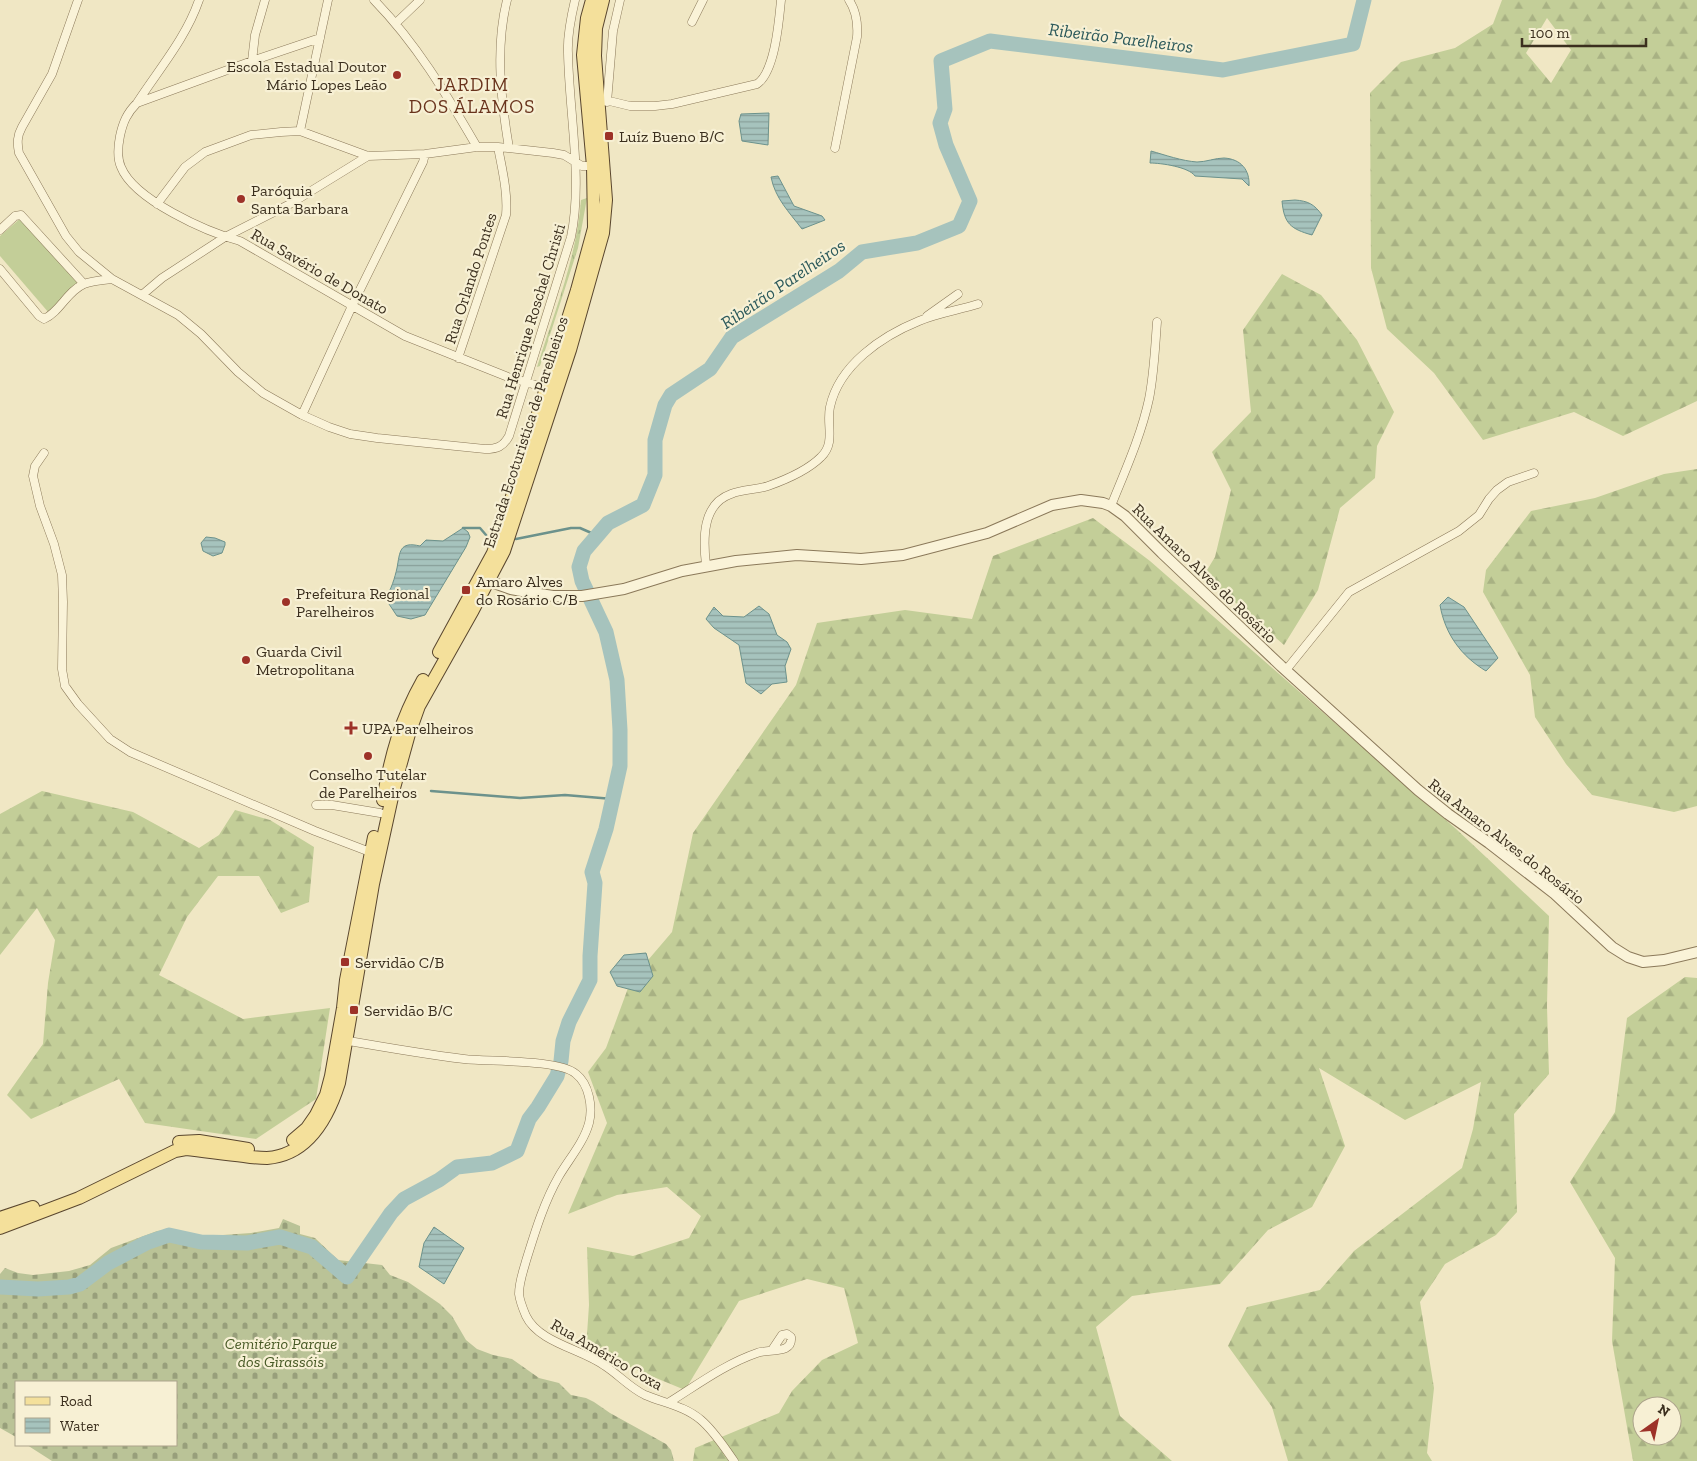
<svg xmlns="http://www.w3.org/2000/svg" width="1697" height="1461" viewBox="0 0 1697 1461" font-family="'Zilla Slab',serif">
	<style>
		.grass { fill: url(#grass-tufts) }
		.forest { fill: url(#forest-firs); fill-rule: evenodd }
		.cemetery { fill: url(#cemetery-stones) }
		.garden { fill: #c3ce98 }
		.water { fill: url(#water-rules); stroke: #6c928c }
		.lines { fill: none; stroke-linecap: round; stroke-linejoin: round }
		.stream { stroke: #6c928c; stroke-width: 2.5 }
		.river { stroke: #a6c3bd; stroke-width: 15 }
		.minor-casing { stroke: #8b795a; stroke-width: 9 }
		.tertiary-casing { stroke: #8b795a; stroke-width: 12 }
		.primary-casing { stroke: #59462e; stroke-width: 14 }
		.minor { stroke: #faf3d8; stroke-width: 8 }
		.tertiary { stroke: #faf3d8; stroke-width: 10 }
		.primary { stroke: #f4e09b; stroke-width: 12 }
		.poi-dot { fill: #9d3228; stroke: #f7f0d4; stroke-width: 2 }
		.labels { text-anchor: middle; stroke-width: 4.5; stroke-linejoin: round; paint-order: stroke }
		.poi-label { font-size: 16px; fill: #3b2f1e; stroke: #f7f0d4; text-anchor: start }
		.street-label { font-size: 16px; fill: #3b2f1e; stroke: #f7f0d4 }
		.park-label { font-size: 16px; font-style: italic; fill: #465824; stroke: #f7f0d4 }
		.water-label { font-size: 18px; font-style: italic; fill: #2d5a5b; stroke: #f7f0d4 }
		.quarter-label { font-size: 19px; letter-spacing: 1px; fill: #69331c; stroke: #f7f0d4 }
	</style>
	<defs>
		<pattern id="grass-tufts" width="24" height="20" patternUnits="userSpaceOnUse" patternTransform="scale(1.25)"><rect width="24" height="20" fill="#c3ce98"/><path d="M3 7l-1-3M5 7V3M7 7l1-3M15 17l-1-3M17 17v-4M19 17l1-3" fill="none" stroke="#a8b183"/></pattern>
		<pattern id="forest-firs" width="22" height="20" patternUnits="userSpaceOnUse" patternTransform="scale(1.25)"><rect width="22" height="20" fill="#c3ce98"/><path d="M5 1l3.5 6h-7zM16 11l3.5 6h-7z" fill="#a8b183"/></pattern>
		<pattern id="cemetery-stones" width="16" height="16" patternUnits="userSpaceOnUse" patternTransform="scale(1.25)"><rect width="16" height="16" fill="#bac397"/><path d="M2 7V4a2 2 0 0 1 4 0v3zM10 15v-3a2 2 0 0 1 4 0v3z" fill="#989f7b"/></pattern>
		<pattern id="water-rules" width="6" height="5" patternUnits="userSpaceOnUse" patternTransform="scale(1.25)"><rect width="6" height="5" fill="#a6c3bd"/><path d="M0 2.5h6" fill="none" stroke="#889f99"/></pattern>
	</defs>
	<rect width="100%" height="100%" fill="#f0e7c4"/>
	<path class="grass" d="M587,198L578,248L540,366L537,367C554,313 577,257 581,200Z"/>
	<path class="forest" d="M1502,0H1697V401L1623,436L1574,412L1483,440L1434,373L1387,329L1371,268L1370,93L1401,62L1455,48L1493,24ZM1547,18L1571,50L1551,83L1526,53Z
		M1282,274L1321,295L1357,340L1394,412L1377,446L1375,478L1340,508L1318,590L1284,645L1204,575L1215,557L1231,490L1212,452L1251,412L1243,330Z
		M1697,469V806L1674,812L1592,795L1566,764L1535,717L1530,675L1483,592L1486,570L1531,511L1595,498L1664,474Z
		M1093,518L1150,561L1455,828L1549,916L1547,1006L1549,1074L1514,1114L1517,1212L1496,1235L1445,1264L1420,1302L1434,1388L1427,1453L1432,1461H1288L1272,1407L1228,1346L1247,1307L1320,1290L1354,1251L1462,1168L1473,1129L1481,1082L1405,1120L1319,1068L1345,1146L1312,1207L1268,1230L1220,1284L1132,1296L1096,1327L1120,1416L1172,1461H693L695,1448L779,1413L792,1391L822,1360L858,1343L844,1288L807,1279L739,1301L685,1390L586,1349L589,1305L587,1247L633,1256L689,1238L701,1216L667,1187L617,1195L568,1214L607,1123L588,1072L606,1048L631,980L672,932L693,833L796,685L817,623L905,610L972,619L993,556Z
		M42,791L133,812L199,848L219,835L235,810L270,820L314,847L309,902L281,913L259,876H218L187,917L159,975L243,1019L330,1008L316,1099L256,1139L145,1123L119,1079L31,1119L7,1095L43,1044L48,983L55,940L37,908L0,955V814Z
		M1685,977L1697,978V1461H1633L1612,1341L1615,1258L1570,1182L1615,1112L1627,1018ZM1642,1406H1672V1436H1642Z"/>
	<path class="cemetery" d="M283,1219L300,1226V1234L315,1238L338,1260L382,1265L390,1275L408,1282L440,1304L452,1316L466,1340L477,1349L493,1355L512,1359L539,1378L559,1383L571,1395L586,1398L594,1402L610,1413L666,1444L671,1450L674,1461H52L27,1445H176V1382H16V1437L0,1428V1274L5,1268L18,1273L33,1275L69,1271L90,1265L111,1248L157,1231L173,1229L194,1237L251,1233L279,1228Z"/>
	<path class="garden" d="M22,217L79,283L49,313L0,256V236Z"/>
	<path class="water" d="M769,113L768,145L742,141L739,121L741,114Z
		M1151,151C1165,155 1182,161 1197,162C1206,162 1215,158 1224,158C1241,159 1250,170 1249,186L1242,179L1195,176C1189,167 1161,163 1150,163Z
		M778,176L794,206L822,216L825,220L802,229C789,212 775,198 771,177Z
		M1295,200C1308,201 1314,204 1322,215L1312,235C1291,229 1284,224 1282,201Z
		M463,528L468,532L470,537L466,547L425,615L411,619L397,616L385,598C391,591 395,577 397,568C400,552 399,541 420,546L426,540L443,541Z
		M206,537L215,538L225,542V545L222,553L213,556L203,551L201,543Z
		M1448,597L1464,607L1498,658L1486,671C1461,656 1445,634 1440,605Z
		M759,606L769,614L777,635L787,642L791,649L785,666L787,682L772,684L761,694L746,683L739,645L714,628L706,619L714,607L723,616L744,617Z
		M646,953L653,976L640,992L617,986L610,972L624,955Z
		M434,1227L464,1248L444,1284L419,1267L424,1243Z"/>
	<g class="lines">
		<path class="stream" d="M463,528H480L486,535
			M516,539L571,528H580L596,535
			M431,791L520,798L565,795L613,799"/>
		<path class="river" d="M0,1287L38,1289L69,1287L80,1284L108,1263L146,1243L169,1235L201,1242L247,1243L280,1237L312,1247L347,1277L391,1213L404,1199L439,1180L457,1167L492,1163L517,1151L529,1119L538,1107L557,1076L561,1061L563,1041L569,1022L590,980V956L595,883L592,872L606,829L620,766V730L617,680L606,632L582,581L579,567L584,551L608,523L643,505L655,475V440L665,405L671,395L710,369L732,337L839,271L862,252L917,243L959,226L970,201L946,145L940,123L945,109L941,61L990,41L1223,70L1353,44L1364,0"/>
		<g class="minor-casing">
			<path id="minor" d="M78,0L52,74L22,127C17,136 17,143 19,153L66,236L79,252L112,279L178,315L201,334L238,372L263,393L302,415L329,427L350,434L377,438L485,449C497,449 503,447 509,436L571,237C583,181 569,111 568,53C567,35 571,17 575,0
				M199,0C186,38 159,69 137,103C127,113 123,122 120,136C118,146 117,158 121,167C134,200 207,232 240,241L405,336L508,377L550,389
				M374,0C417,44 446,94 477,147
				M507,0C495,48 501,100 509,148
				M692,22L703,0
				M396,23L420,0
				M252,61L255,35L265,0
				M597,98L630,106H655L672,104L757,84C775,72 779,21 781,0
				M607,102L613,31L620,0
				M137,103L252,61L320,38
				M300,131L328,0
				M835,148L857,37C858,24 857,12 849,0
				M157,204L185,167L205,152L251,135L281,132L300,131L368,156L425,154L477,147H498L553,153L564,155L582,166H597
				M0,230L15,216L21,215L84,284
				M0,269L39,316L44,319C60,312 67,291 84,284C92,281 103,280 112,279
				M142,295L162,278L225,237L290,204L368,156
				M927,316L958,294
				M458,358L506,215C508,192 502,169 498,147
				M302,415L352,306L423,162L425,154
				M44,453L35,466L33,476L40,506L54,544L62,575L63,602L62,669L65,686L78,704L110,739L130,752L315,831L370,852
				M1111,506C1125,471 1141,436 1149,399C1154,374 1155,348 1157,322
				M706,565C703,539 702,504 731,494C743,489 756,490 768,486C785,480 808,470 821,457C836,443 826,424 830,407C839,365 882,336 919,321C938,313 959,310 978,304
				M1286,670L1349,592L1459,531L1479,515L1489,499L1497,490L1508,482L1534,473
				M316,805H332L380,813
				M343,1040C383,1047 423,1054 464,1059C489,1062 559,1059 576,1074C589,1084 593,1107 589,1123C584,1142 569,1159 559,1176C544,1202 535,1232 526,1261C523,1272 519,1282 519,1294C520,1302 523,1309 526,1316C539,1343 582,1349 605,1366C619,1375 630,1388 645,1395C664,1403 685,1406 701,1420C714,1431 724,1447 734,1461
				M668,1403C697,1385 725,1364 757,1353C769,1348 793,1355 791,1337L787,1334L782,1335L772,1350"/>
		</g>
		<g class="tertiary-casing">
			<path id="tertiary" d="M483,579L511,589L533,593L553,596H582L624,589L682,571L736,561L797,555L861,559L903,555L987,533L1052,505L1081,500L1103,503L1111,506L1125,516L1162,553L1281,666L1418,790L1448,814L1489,843L1555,894L1612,947L1628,957L1643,962L1664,960L1697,952"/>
		</g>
		<g class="primary-casing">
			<path id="primary" d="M439,652L493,553L502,528L577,290L594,228L593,166L583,55L587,18L592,0
				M383,800C391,755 400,721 423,680
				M293,1140L307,1128L316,1115L326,1095L331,1076L343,1008L346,980L374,837
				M179,1142L199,1141L248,1149
				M0,1218L33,1207
				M0,1228L79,1198L175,1151L186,1149C205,1151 224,1154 244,1156C251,1157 259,1158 267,1158C308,1155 328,1118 339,1083L373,884L394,788L409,734L419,706L473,610L504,551L570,350L603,233L606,200L595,56L596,28L603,0"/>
		</g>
		<use href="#minor" class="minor"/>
		<use href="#tertiary" class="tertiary"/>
		<use href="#primary" class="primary"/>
	</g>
	<g class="poi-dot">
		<circle cx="397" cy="75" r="5"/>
		<rect x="604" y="131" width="10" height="10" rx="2.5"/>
		<circle cx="241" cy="199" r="5"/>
		<rect x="461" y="585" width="10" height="10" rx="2.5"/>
		<circle cx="286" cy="602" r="5"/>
		<circle cx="246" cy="660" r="5"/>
		<path d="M348.5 720.5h5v5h5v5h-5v5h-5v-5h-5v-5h5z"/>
		<circle cx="368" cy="756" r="5"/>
		<rect x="340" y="957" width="10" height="10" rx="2.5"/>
		<rect x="349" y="1005" width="10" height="10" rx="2.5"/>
	</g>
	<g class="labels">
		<g class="poi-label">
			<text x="387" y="72" text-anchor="end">Escola Estadual Doutor<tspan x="387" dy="18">Mário Lopes Leão</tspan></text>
			<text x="619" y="142">Luíz Bueno B/C</text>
			<text x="251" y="196">Paróquia<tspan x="251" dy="18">Santa Barbara</tspan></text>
			<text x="476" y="587">Amaro Alves<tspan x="476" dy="18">do Rosário C/B</tspan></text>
			<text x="296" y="599">Prefeitura Regional<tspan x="296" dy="18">Parelheiros</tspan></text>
			<text x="256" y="657">Guarda Civil<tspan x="256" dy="18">Metropolitana</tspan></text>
			<text x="362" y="734">UPA Parelheiros</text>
			<text x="368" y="780" text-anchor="middle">Conselho Tutelar<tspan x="368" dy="18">de Parelheiros</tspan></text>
			<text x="355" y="968">Servidão C/B</text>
			<text x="364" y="1016">Servidão B/C</text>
		</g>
		<g class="street-label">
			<text transform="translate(320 271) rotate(30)" y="6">Rua Savério de Donato</text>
			<text transform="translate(470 278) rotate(-72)" y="6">Rua Orlando Pontes</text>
			<text transform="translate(530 321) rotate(-73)" y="6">Rua Henrique Roschel Christi</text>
			<text transform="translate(525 432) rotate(-72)" y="6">Estrada Ecoturistica de Parelheiros</text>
			<text transform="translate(1205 573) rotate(44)" y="6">Rua Amaro Alves do Rosário</text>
			<text transform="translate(1507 841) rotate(38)" y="6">Rua Amaro Alves do Rosário</text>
			<text transform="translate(607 1354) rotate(30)" y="6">Rua Américo Coxa</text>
		</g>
		<g class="park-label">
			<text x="281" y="1349">Cemitério Parque<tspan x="281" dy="18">dos Girassóis</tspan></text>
		</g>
		<g class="water-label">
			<text transform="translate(1121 38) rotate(7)" y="6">Ribeirão Parelheiros</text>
			<text transform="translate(783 284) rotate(-34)" y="6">Ribeirão Parelheiros</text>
		</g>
		<g class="quarter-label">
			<text x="472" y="91">JARDIM<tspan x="472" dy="22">DOS ÁLAMOS</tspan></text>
		</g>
	</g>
	<rect x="15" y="1381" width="162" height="65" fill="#f7f0d4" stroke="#aca38b"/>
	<rect x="25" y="1397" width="25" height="8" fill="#f4e09b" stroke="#aca38b"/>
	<text x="60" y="1406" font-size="15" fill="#3b2f1e">Road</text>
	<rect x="25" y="1418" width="25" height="15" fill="url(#water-rules)" stroke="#aca38b"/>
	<text x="60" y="1431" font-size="15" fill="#3b2f1e">Water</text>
	<g transform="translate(1657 1421) rotate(33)"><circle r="24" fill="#f7f0d4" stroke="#aca38b"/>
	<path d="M0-4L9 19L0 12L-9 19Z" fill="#9d3228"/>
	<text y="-8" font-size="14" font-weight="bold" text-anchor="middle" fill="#3b2f1e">N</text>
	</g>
	<path d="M1522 38v8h124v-8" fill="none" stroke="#3b2f1e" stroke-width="2.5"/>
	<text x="1530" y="38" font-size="15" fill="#3b2f1e" stroke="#f7f0d4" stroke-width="4" paint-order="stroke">100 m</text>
</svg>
